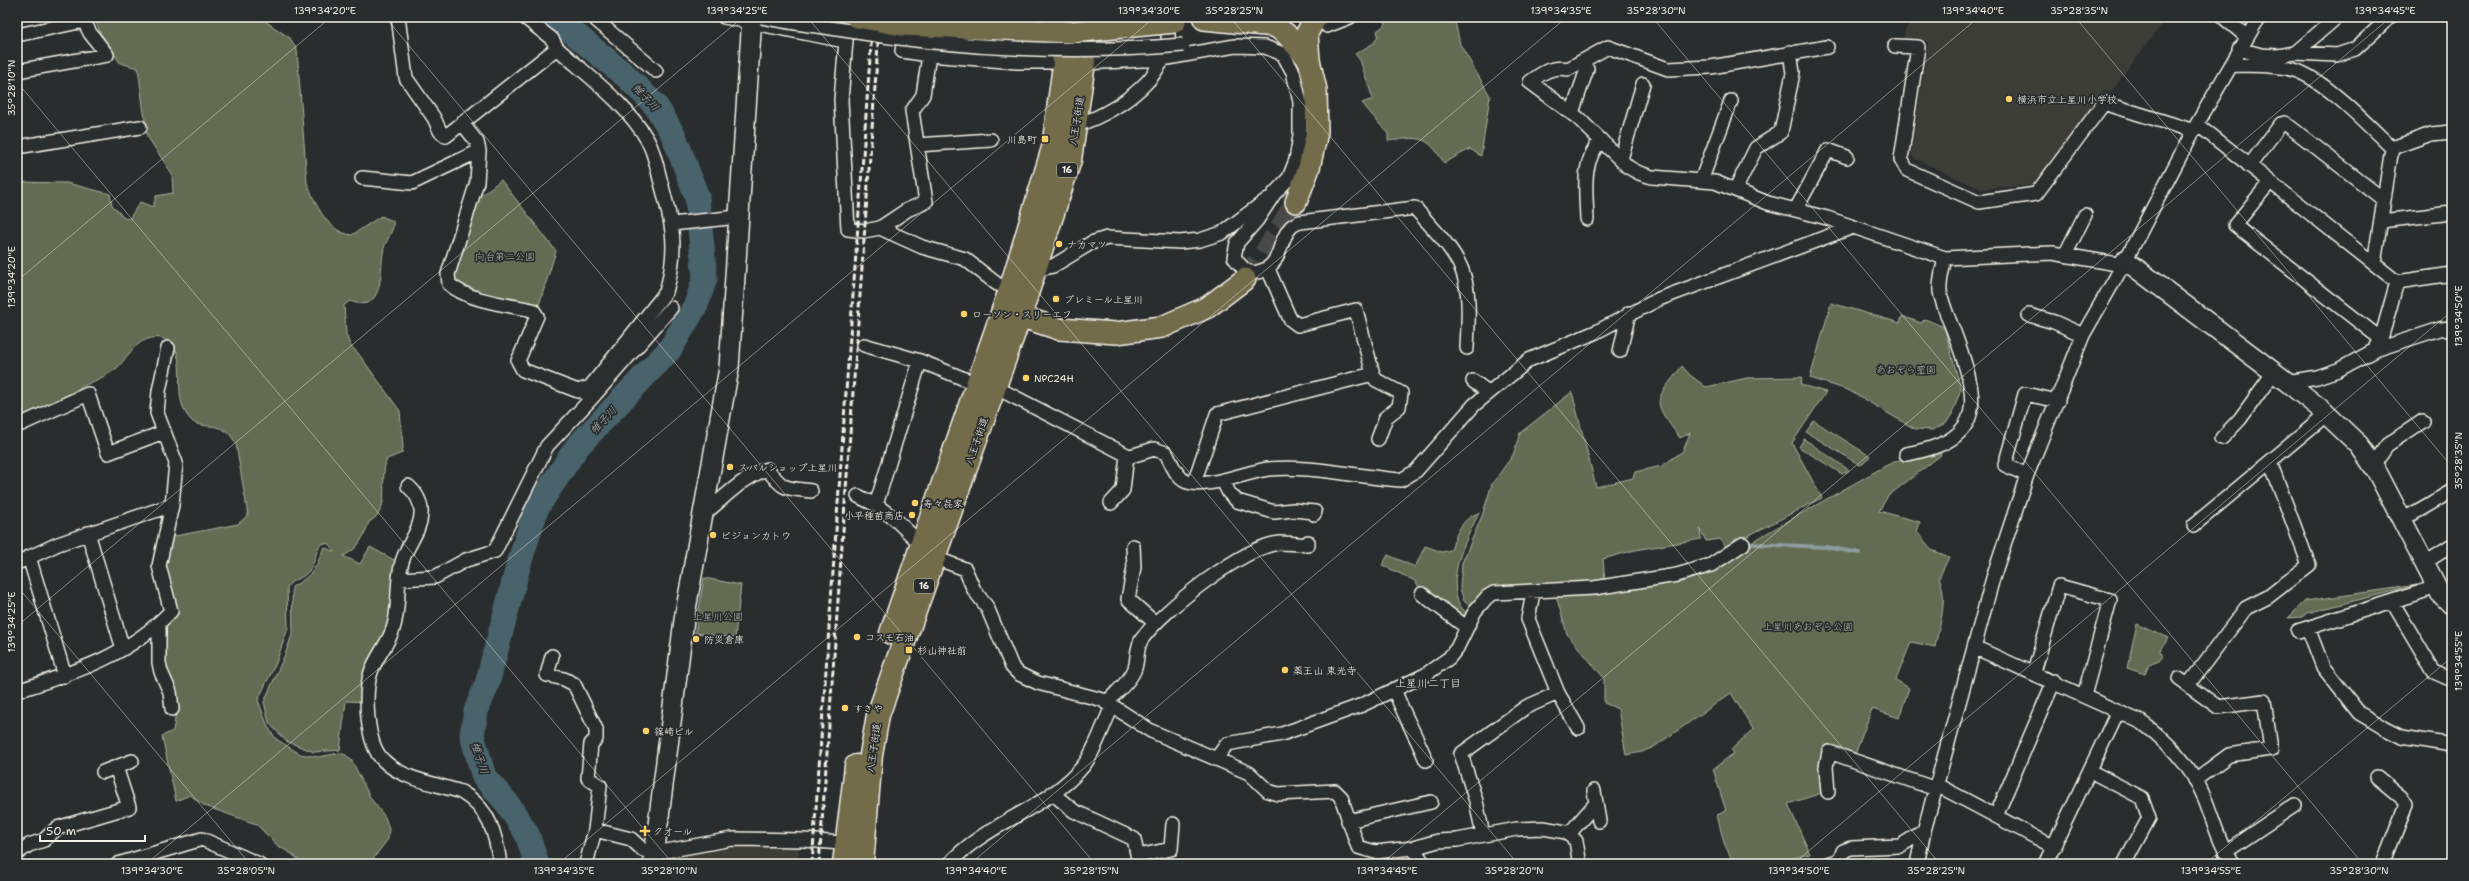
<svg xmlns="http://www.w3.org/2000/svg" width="2469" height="881" viewBox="0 0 2469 881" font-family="'Shantell Sans','Klee One',sans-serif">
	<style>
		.built { fill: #3d3d39 }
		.green { fill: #646c52; stroke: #acae9d }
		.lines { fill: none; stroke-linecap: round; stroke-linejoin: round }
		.stream { stroke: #8d9c9e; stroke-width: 4 }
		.river { stroke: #48636d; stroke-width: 25 }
		.primary-tunnel { stroke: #484a4a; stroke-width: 21; stroke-dasharray: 21 10; stroke-linecap: butt }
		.street-casing { stroke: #f4f1e8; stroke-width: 16 }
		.secondary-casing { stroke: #f4f1e8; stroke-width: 22 }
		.primary-casing { stroke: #f4f1e8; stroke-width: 24 }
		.highway-casing { stroke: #f4f1e8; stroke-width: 25 }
		.street { stroke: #2a2d2e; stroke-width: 13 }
		.secondary { stroke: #2a2d2e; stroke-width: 19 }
		.primary { stroke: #726c4b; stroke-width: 21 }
		.highway { stroke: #726c4b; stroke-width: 22 }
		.rail { stroke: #f4f1e8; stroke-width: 3; stroke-dasharray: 6 3; stroke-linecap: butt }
		.street-bridge-casing { stroke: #f4f1e8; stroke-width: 16; stroke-linecap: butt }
		.primary-bridge-casing { stroke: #f4f1e8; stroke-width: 24; stroke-linecap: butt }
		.street-bridge { stroke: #2a2d2e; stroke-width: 13 }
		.primary-bridge { stroke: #726c4b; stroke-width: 21 }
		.ticks { fill: none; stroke: #f4f1e8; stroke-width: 1; stroke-opacity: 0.45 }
		.poi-dot { fill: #ffd166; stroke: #2a2d2e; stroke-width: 1.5 }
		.labels { text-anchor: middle; stroke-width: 3.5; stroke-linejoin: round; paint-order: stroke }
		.shield { fill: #2a2d2e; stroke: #b7b6b0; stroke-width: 1 }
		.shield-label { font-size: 9px; font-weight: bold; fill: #f4f1e8 }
		.poi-label { font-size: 10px; fill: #f4f1e8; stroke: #2a2d2e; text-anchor: start }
		.street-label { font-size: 10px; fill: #f4f1e8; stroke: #2a2d2e }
		.park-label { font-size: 10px; fill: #b3b5a4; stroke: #2a2d2e }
		.water-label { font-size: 11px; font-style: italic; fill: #afb8b7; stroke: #2a2d2e }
		.neighbourhood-label { font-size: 11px; fill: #f4f1e8; stroke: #2a2d2e }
		.neatline { fill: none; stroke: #f4f1e8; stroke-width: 1.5 }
		.ticks-label { font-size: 10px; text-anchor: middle; fill: #f4f1e8 }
	</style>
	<rect width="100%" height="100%" fill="#2a2d2e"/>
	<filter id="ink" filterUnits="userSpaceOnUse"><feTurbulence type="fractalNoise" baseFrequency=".025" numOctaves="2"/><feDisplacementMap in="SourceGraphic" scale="8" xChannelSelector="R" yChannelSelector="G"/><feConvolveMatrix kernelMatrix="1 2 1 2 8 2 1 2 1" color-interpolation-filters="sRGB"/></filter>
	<g filter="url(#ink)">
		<path class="built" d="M1915,17H2167L2110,93L2105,89L2094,104L2096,106L2033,185L1981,189L1916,159L1911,155L1928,42L1902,40L1906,29Z
			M730,843L799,844L798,864H664L669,853Z"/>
		<path class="green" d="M94,17H259L290,38L297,50L307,183C316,205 327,232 352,235L381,216L393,221C395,232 384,241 383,253C380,272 384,315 350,301L344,305L346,334L350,345L358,353L400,411L403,447L402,453L387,459C378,481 393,509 369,522C363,538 359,549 343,556L360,564L370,547L396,561L391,596L392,615L366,702L346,701L340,750L314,752L286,741L269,723L264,702L286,652L293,632L292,587C313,575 315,570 324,547L334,552L329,544L322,543C314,551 316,565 307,573C300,580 292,579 287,587L288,628L276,663L258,700L268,727L276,739L300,754L319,757L339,753L346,755L352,761L371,799L385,817L389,829L388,839L373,859L375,864H303L292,854L278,846L256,824L205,806L190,795L176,801L162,736L173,731L177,707L160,661L162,626L173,610L161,566L170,537L238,524L248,515L236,444C221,414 199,436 187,415C174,395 184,372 176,350C171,340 161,336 151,338C134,342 128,357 117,368C108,376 93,381 82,387C61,398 41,412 17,418V182L67,183L110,194L112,205L124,218L129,219L140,202L153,207L156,196L173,193L172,174L147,136L138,68L120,63L100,32Z
			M1384,17H1454L1460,44L1490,96L1481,156L1470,149L1444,163C1427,134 1419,137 1388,141V134L1362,103L1373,99L1360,60L1355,54L1374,43L1378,35L1377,31L1386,24Z
			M501,180L556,251L539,305L534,306C510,302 465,299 452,278L480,196Z
			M1831,303L1900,323L1902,316L1921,323L1925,319L1944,327L1961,389L1952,414L1947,422L1933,430L1915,429L1848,390L1810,378Z
			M1682,366L1690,375L1706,387L1747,378L1802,377L1801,385L1826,392L1792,443L1822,498L1726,547L1720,539L1706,541L1700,529L1701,539L1635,550L1603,559L1605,582L1497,588L1471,608L1464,601L1460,588L1462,563L1482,516L1492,484L1513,455L1520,433L1572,392L1596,487L1633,478L1635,472L1662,466L1683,451L1690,433L1680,438C1651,399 1653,404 1682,366Z
			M1814,421L1870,456L1864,463L1860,465L1806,432Z
			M1804,439L1849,470L1842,474L1799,447Z
			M1939,450L1941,455L1888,496L1879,511L1920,522L1917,532L1932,550L1949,557L1939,578C1949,599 1939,626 1935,647L1911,642L1896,680L1909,688L1899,718L1872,709L1854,757L1826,746L1825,792L1788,804L1810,854L1766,864H1734L1724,843L1717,815L1726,811L1713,769L1734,753L1731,750L1753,729L1731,693L1654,747L1642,752L1626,755L1618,709L1604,703V678L1567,634L1555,592L1712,567L1767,533L1885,466L1906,457Z
			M1479,513C1467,538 1448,572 1458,601C1459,606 1466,612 1469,616L1466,622L1426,589L1422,591L1415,581L1382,565L1388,555L1415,567L1425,546L1442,552L1451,550C1456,535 1461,518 1479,513Z
			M704,578L741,585L735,638L695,633Z
			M2417,585L2307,613L2302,617L2288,618L2305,601Z
			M2137,624L2168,638L2160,652L2164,655L2159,661L2149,665L2145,674L2127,668Z"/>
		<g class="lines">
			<path class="stream" d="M1752,544L1826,547L1859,553"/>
			<path class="river" d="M537,864L527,834L507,803L484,777L472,735L476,711L487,684L519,563L537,507L577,447L670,349L696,305L705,278L697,197L674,136L656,106L626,76L554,17"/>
			<path class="primary-tunnel" d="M1245,279L1266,251L1296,202"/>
			<g class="street-casing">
				<path id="street" d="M398,17L406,78L434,118L440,131L446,136L557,48C588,76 627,104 648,141C654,152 657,167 660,179C672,223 679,246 666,292L590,387L578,391L523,370L518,361L537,316L533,310C508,305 468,301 449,284L448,274L477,182L479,151
					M524,17L552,39L557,48
					M596,17V20L656,71
					M724,17L845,41
					M848,17L841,100L848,229L864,231L880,228L922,247L965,259L997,284L1011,287
					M2223,17L2247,37
					M1327,26L1350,17
					M17,35L84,21L90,33L107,55L17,71
					M1895,46L1918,47L1901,159L1907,170L1979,202L2036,194L2104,103L2194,131
					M1827,47L1711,67L1668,69L1608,47L1568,69C1552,66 1543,72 1530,82L1578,118L1628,167L1639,173L1652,177L1715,182L1768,203L1827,218L1945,258
					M2239,49L2261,55L2278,56L2295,53L2337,55L2355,49L2390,17
					M2295,53L2337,17
					M929,55L1017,62H1052
					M1008,56L1000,44L1011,20L1009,17
					M1084,63L1162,59L1235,46L1265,47L1283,54L1293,72L1300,102V135L1296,160L1289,178L1274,194L1257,220L1237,243L1234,257C1240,265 1246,275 1258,272C1283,266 1277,241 1291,227C1293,225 1297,223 1300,222L1415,208C1431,227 1453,247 1462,270C1471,294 1468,323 1467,348
					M2233,65C2253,66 2274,64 2294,70C2323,78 2369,126 2392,148L2431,134L2452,132
					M1572,113L1587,69
					M2197,124L2397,282L2381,339L2375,350
					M1076,125C1101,118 1129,101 1147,82C1156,73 1161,60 1171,50L1164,17
					M917,145L991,140
					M17,147L140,127
					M1621,159L1643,84
					M2249,166L2281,124L2285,123L2384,200
					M362,178L412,183L479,151L477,142L462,123
					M1701,181L1731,101
					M2270,182L2235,225L2381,339
					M1735,190L1756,148L1781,132L1793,73L1790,52
					M1796,209L1828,150L1847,157
					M1587,219C1586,190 1581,163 1601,140
					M2381,221L2452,213
					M672,224L738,217
					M880,228L907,210L926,202L912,111L923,95L929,55L902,51L905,29
					M2065,255L2085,215
					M2374,264L2392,148
					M1036,270L1053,266L1091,243L1107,238L1180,242L1200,240L1222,233L1268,199
					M2397,282L2452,274
					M2029,315L2054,322L2083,335
					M864,345L920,361L977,384
					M1620,351L1629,313
					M1373,374L1376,380L1401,393L1399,407L1386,417L1378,439
					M1473,381L1488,392
					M2287,382L2317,377L2338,370L2375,350L2440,329L2452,328
					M995,387L1127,455L1131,456L1154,449L1166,453C1171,462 1176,478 1187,482C1207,489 1246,472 1268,469C1312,465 1357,477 1401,480L1416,471L1474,405L1529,360L1596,332L1659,299L1853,227
					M591,399L671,308
					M17,426L88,394L108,453L164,432
					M2222,438L2240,419L2274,372
					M1906,454C1990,440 1978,397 1954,332C1949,319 1942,305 1940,291C1939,281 1943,268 1945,258L2052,253L2123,265
					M2373,465L2387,445L2423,421
					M2027,475L2005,465L2025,394L2058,401
					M1223,481L1229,493L1237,501L1274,512L1293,510L1315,512L1314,514
					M1194,483L1217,414L1373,374L1356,310L1298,325L1290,319L1268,269
					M408,486C416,493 422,503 421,515C420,533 404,548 401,566C396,586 400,609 393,629C388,644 376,657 371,672C364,693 366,744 383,760C403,780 435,783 461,792C489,808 496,834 500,864
					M858,496L876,505L895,519L935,558L965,569L974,590L987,607L1012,667L1019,674L1038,683L1103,700L1151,731L1249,773L1268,791L1278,794L1335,791L1341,797L1358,847L1375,852L1413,848L1424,864
					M1111,503L1123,490L1127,455
					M876,505L920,361
					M704,514C725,497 742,478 767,469C786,492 784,487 811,491
					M2402,520L2452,491
					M2194,525L2327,414
					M88,533L123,649
					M1133,546L1134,567L1128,599L1155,623
					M29,557L65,676
					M17,563L58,544L172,505
					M2424,563L2452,545
					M399,579L435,577L466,560L495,551L547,446L590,400L584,391
					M1533,593L1528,619L1558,693
					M1422,594L1466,627
					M2393,603L2434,672L2452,680
					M159,624V663L161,672L170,692L172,709
					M2308,628L2323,667L2359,713L2384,728L2402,737L2452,745
					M2298,631L2437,587
					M1974,647L2141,722C2169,742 2192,767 2205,799C2214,821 2219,845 2234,864
					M552,656L547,675L564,679L574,684L596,729V739L591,744L588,778L600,786L595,830L586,864
					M2034,672L2059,586L2110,600L2084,696
					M2179,679L2218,707L2264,701L2271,749L2229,755L2195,780
					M2188,685L2246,608L2268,597L2309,565L2270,462
					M1394,689C1403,713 1416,736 1426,760
					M17,691C73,673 129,656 171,611L159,566L172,505L176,463L157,413L159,391L168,348
					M1106,703C1115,693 1131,681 1135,668C1138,659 1136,647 1142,639C1162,610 1246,545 1280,543C1289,543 1299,544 1308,545V542
					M1216,759L1227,744L1282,734L1362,705L1425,675L1449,658L1457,648L1475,611L1487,597L1494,593L1594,588L1677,575L1711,565L1743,544
					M2090,771L2142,798L2149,818L2124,864
					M103,772L132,761
					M2377,777L2401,797L2406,805L2383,864
					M1937,785L2054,847
					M1594,791L1599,821
					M1828,792L1826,767L1829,752L1936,789
					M1052,793L1074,811L1134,839L1139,864
					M1996,816L2054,681
					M1348,821L1431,802
					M595,830L631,839L643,850L655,853L732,839L804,840L853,844
					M1569,834L1596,803
					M1483,835L1476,801L1461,754L1526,707L1558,693L1578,728
					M1413,848L1438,841L1457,840L1517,829L1543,828L1566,832L1576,841L1579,859
					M19,852L29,845L44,840L57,828L129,807L116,767
					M2225,852L2295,805
					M1138,856L1171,849L1173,824
					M118,864L202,839L259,864
					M949,864C986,822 1049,809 1084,765C1096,749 1103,725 1112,707
					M1828,864L1840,860L1843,851L1851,848L1900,846L1924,831
					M1917,864L1924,831L1993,578L2027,475L2083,335L2123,265L2197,124L2259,17
					M2045,864L2117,713"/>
			</g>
			<g class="secondary-casing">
				<path id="secondary" d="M2125,260L2287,382L2322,410L2359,445L2376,470L2440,593L2452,605
					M653,864L684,620L729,368L752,17"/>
			</g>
			<g class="primary-casing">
				<path id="primary" d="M1204,19L1275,26L1286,34L1309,60
					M1296,202L1309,168L1317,132L1316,90L1309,60L1307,33L1316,17
					M1004,311L1059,329L1116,333L1162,327L1208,307L1245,279"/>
			</g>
			<g class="highway-casing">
				<path id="highway" d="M891,633L1011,287L1053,148L1064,65L1061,17
					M844,864L856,766
					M862,864L871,755L878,715L1020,316L1070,160L1084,63L1081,17"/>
			</g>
			<use href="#street" class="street"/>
			<use href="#secondary" class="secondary"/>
			<use href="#primary" class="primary"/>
			<use href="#highway" class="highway"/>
			<path class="rail" d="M812,864L873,17
				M819,864L880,17"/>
			<g class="street-bridge-casing">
				<path id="street-bridge" d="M762,17C787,23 813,25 837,29C951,48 1068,55 1183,45"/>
			</g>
			<g class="primary-bridge-casing">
				<path id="primary-bridge" d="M857,17L902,25L1072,32L1175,22"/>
			</g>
			<use href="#street-bridge" class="street-bridge"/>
			<use href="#primary-bridge" class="primary-bridge"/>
		</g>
	</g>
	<path class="ticks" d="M385,17L1095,864M807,17L1518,864M1230,17L1940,864M1652,17L2363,864M2075,17L2452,467M17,82L673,864M17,281L331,17M17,586L250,864M17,626L743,17M146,864L1155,17M558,864L1567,17M970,864L1979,17M1381,864L2391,17M1793,864L2452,311M2205,864L2452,657"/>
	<g class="poi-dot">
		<circle cx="2009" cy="99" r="4"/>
		<rect x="1041" y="135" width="8" height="8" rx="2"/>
		<circle cx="1059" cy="244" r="4"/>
		<circle cx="1056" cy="299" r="4"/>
		<circle cx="964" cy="314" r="4"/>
		<circle cx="1026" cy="378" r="4"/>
		<circle cx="730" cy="467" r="4"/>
		<circle cx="915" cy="503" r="4"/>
		<circle cx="912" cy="515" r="4"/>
		<circle cx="713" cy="535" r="4"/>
		<circle cx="857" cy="637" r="4"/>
		<circle cx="696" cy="639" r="4"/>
		<rect x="905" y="646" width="8" height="8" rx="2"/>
		<circle cx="1285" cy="670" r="4"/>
		<circle cx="845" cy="708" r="4"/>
		<circle cx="646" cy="731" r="4"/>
		<path d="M643 825h4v4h4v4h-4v4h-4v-4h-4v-4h4z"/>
	</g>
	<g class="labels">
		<g class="shield">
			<rect x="1057" y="163" width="20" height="14" rx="3"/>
			<rect x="914" y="579" width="20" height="14" rx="3"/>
		</g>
		<g class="shield-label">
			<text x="1067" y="173">16</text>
			<text x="924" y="589">16</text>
		</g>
		<g class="poi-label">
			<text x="2017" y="103">横浜市立上星川小学校</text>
			<text x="1037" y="143" text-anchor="end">川島町</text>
			<text x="1067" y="248">ナカマツ</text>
			<text x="1064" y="303">プレミール上星川</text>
			<text x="972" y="318">ローソン・スリーエフ</text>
			<text x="1034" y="382">NPC24H</text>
			<text x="738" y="471">スバルショップ上星川</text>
			<text x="923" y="507">寿々㐂家</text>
			<text x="904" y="519" text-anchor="end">小平種苗商店</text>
			<text x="721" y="539">ビジョンカトウ</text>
			<text x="865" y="641">コスモ石油</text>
			<text x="704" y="643">防災倉庫</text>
			<text x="917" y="654">杉山神社前</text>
			<text x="1293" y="674">薬王山 東光寺</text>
			<text x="853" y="712">すきや</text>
			<text x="654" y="735">篠崎ビル</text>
			<text x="653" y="835">クオール</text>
		</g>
		<g class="street-label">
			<text transform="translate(1076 121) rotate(-81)" y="4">八王子街道</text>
			<text transform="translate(976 441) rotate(-71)" y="4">八王子街道</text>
			<text transform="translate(873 748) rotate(-82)" y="4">八王子街道</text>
		</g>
		<g class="park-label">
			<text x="505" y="260">向台第二公園</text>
			<text x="1906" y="373">あおぞら霊園</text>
			<text x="718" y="620">上星川公園</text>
			<text x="1808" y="630">上星川あおぞら公園</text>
		</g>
		<g class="water-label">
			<text transform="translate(646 97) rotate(47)" y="4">帷子川</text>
			<text transform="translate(603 420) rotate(-47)" y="4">帷子川</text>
			<text transform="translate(480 758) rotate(72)" y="4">帷子川</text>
		</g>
		<g class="neighbourhood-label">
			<text x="1428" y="687">上星川二丁目</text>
		</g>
	</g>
	<rect width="2469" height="881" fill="none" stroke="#2a2d2e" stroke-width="44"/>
	<path d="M40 835v6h105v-6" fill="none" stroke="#f4f1e8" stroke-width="2"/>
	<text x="46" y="835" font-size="12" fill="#f4f1e8" stroke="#2a2d2e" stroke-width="3" paint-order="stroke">50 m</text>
	<rect x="22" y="22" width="2425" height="837" class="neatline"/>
	<g class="ticks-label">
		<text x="325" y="14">139°34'20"E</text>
		<text x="737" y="14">139°34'25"E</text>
		<text x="1149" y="14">139°34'30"E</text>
		<text x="1234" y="14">35°28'25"N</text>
		<text x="1561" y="14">139°34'35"E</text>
		<text x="1656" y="14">35°28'30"N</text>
		<text x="1973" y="14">139°34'40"E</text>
		<text x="2079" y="14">35°28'35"N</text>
		<text x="2385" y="14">139°34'45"E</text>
		<text transform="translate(11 88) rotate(-90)" y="4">35°28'10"N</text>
		<text transform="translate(11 277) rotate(-90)" y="4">139°34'20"E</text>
		<text transform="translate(2458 316) rotate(-90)" y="4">139°34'50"E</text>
		<text transform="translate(2458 461) rotate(-90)" y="4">35°28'35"N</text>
		<text transform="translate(11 622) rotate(-90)" y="4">139°34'25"E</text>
		<text transform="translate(2458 661) rotate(-90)" y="4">139°34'55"E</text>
		<text x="152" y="874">139°34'30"E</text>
		<text x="246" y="874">35°28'05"N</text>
		<text x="564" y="874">139°34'35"E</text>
		<text x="669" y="874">35°28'10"N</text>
		<text x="976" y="874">139°34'40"E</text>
		<text x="1091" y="874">35°28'15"N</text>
		<text x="1387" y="874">139°34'45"E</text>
		<text x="1514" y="874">35°28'20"N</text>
		<text x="1799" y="874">139°34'50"E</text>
		<text x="1936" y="874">35°28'25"N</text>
		<text x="2211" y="874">139°34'55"E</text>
		<text x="2359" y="874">35°28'30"N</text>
	</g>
</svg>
